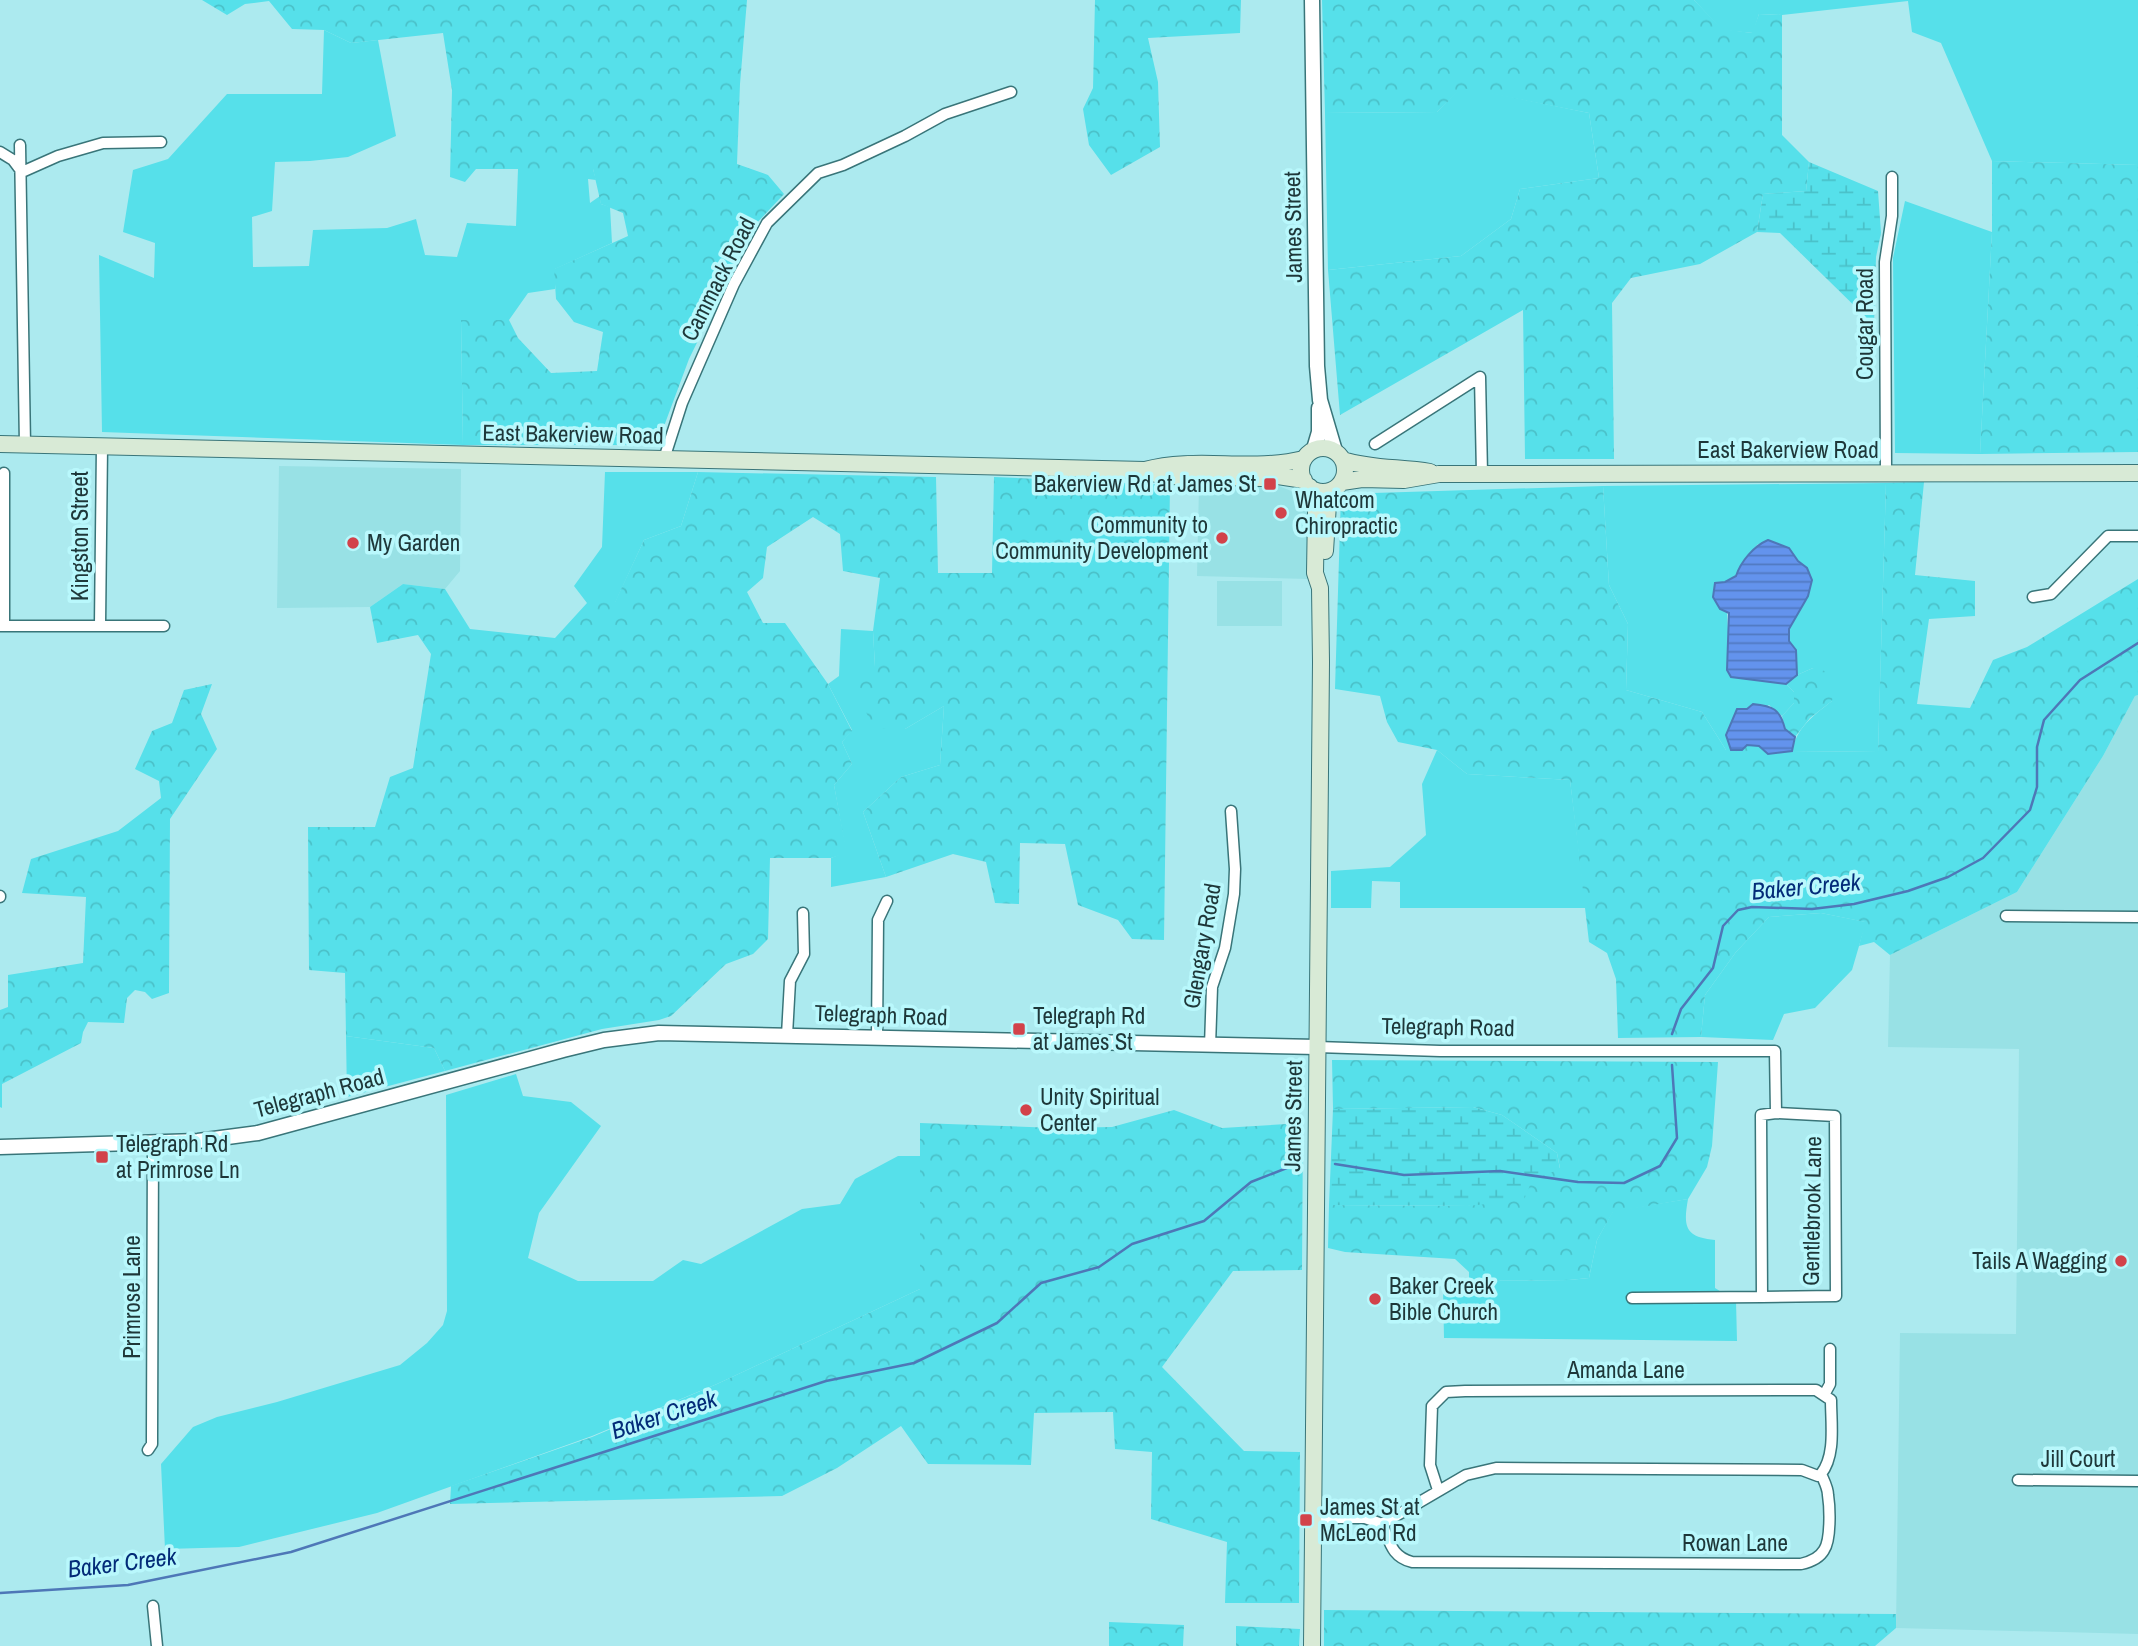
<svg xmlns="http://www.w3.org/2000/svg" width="2138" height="1646" viewBox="0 0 2138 1646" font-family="'Archivo Narrow',sans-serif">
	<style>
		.built { fill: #98e1e5 }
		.green { fill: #56e0ea }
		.forest { fill: url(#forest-crowns) }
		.wetland { fill: url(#wetland-marsh) }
		.water { fill: url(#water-rules); stroke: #4e77b7; stroke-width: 2 }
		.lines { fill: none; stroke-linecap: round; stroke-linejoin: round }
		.stream { stroke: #4e77b7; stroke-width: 2.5 }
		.minor-casing { stroke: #397579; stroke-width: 13 }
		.tertiary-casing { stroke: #397579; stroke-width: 17 }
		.secondary-casing { stroke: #397579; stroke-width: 18 }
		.minor { stroke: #fff; stroke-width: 10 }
		.tertiary { stroke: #fff; stroke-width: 14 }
		.secondary { stroke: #d8ead6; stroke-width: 16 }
		.poi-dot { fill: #d2424a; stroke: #b9f8fc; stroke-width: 2.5 }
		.labels { text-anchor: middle; stroke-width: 7; stroke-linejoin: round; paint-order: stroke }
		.street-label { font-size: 23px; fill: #1e3739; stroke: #b9f8fc }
		.poi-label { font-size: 23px; fill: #1e3739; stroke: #b9f8fc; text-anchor: start }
		.water-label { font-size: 24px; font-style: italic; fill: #032b78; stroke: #b9f8fc }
	</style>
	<defs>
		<pattern id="forest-crowns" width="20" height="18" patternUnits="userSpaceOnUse" patternTransform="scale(1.75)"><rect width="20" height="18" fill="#56e0ea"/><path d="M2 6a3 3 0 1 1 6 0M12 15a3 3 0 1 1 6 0" fill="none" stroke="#4ac1c9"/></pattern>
		<pattern id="wetland-marsh" width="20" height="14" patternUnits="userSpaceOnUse" patternTransform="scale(1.75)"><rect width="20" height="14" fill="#56e0ea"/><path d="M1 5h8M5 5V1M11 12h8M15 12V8" fill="none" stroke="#4ac1c9"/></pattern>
		<pattern id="water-rules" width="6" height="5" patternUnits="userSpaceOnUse" patternTransform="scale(1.75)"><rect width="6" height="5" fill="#6393ed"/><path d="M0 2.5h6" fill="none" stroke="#5179c1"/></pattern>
	</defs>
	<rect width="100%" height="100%" fill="#aceaef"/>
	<path class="built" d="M279,466L461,469L460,571L445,589L403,584L370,607L277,608Z
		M1199,486H1279L1301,495L1309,510L1308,579L1197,576Z
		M1217,581H1282V626H1217Z
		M2138,695V1634L1896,1628L1900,1333L2016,1334L2019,1049L1888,1047L1890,955L2017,892L2103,756L2135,696Z"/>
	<path class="green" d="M1694,0H2138V165L1992,161L1941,43L1912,32L1908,1L1782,15L1759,14L1753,33L1722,30Z
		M324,30L351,43L378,40L396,136L348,157L310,161L275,162L272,211L252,217L253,267L309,266L313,230L387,228L416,219L425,255L457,257L467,223L516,226L518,169H593L596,180L588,179L590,203L600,196L601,204L610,207L612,243L555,269V289L528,293L509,320H461L463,445L102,432L99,255L154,278L155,243L123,232L133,170L168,159L227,94H322Z
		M1462,87L1589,113L1599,178L1520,189L1511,219L1461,256L1328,270L1325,113L1437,112Z
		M1905,201L1992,232L1980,454L1895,453L1893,258Z
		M605,472H698L681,526L644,540L615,603H587L574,586L602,547Z
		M1886,483L1878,752L1792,751C1797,727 1814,715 1832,701L1813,668L1797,675L1796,651L1789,641V629L1808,596L1807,568L1798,561L1789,548L1758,544L1740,566L1736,576L1725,582L1731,677L1786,684L1794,692V703L1782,716L1769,705L1726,735L1731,750H1726L1702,712L1626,690L1628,624L1609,585L1603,486Z
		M841,629L873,631L875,667L905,729L944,706L940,765L901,777L863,812L886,877L831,887V858L846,852L834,785L852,764L842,742L852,730L828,684L839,676Z
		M1437,750L1467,774L1570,780L1586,908H1400V882L1372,881L1371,908H1331V871L1390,867L1426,835L1422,784Z
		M1821,913L1866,922L1852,970L1815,1008L1784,1014L1773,1040L1701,1037L1705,995L1736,952L1769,917Z
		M346,1036L434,1048L445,1071L347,1097Z
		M516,1074L523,1096L571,1102L601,1126L539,1213L528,1258L578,1281H653L683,1260L701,1264L802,1209L840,1204L855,1179L898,1156H920V1289L717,1384L592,1436L377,1513L239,1547L165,1549L161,1464L193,1427L217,1417L277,1402L400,1365L427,1343L443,1325L447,1311L446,1095Z
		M1688,1199C1683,1227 1685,1237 1715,1240V1288L1736,1301L1737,1341L1444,1338L1443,1288L1468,1289L1469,1281L1569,1280L1589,1278L1597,1240L1613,1211Z"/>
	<path class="forest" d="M202,0H747L740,84L737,164L768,175L784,194L754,226L689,359L657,445H463L461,320H509L518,338L551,373L597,371L603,332L574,322L556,299L554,269L628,236L623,213L601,204L593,169H476L465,182L450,177L452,90L443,33L351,43L324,30L292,29L269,1L245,4L227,15Z
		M1095,0H1241L1240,33L1148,38L1158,82L1160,147L1111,175L1089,145L1083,109L1093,88Z
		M1322,0H1694L1722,29L1752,33L1759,14L1782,15V135L1809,162L1806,191L1763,194L1757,232L1700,264L1631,278L1612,303L1614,459H1525L1523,310L1340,415L1328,270L1461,256L1511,219L1520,189L1599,178L1589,113L1462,88L1437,112L1325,113Z
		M1992,161L2138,165V452L1980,454L1992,232Z
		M698,472L936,477L938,573H992L994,477L1170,485L1164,940L1132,939L1118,920L1078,905L1065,844L1020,843L1019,904L995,903L986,862L953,854L886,877L863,812L901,777L940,765L944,706L905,729L873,728L855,687L875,667L873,631L880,578L843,571L840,534L813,517L767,547L763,578L747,592L763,623H785L828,684L852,731L842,742L852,764L834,785L847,853L831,858H770L768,939L753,954L726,964L671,1016L659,1020L602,1029L445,1071L434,1048L346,1036L345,973L309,970L308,827H375L390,777L413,768L431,654L418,635L377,643L370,607L403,584L445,589L470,629L555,638L587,603L615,602L644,540L681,526Z
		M1924,482L1915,575L1975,581V616L1929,619L1917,704L1970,708L1993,660L2027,647L2138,579V695L2135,696L2103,756L2017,892L1890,955L1874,942L1859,946L1865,922L1821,913L1769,917L1736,952L1705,995L1701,1037L1618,1038L1616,979L1607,953L1589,942L1570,780L1467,774L1437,750L1398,742L1387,722L1380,696L1335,689L1341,494L1603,486L1609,585L1628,624L1626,690L1702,712L1726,750H1742L1747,745L1759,746L1768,754L1792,751L1878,752L1886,483Z
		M1813,668L1836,674L1832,701L1810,718L1795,737L1785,729L1782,716L1794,703V692L1786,684L1797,675Z
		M212,684L201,714L217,749L170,819L169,993L152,999L145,992L135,990L127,998L124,1023L88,1022L83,1032L81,1043L2,1084V1108L0,1107V1010L8,1007V975L83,963L86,897L22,893L31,859L118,831L161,798L159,781L135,769L152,731L172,723L184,690Z
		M1332,1060L1718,1062L1712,1146L1707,1167L1688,1199L1613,1212L1597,1240L1589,1278L1569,1280L1469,1281V1272L1455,1259L1345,1252L1328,1248L1329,1205L1468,1206L1560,1168L1557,1153L1502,1115L1473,1107L1333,1109Z
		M1174,1110L1222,1128L1303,1123L1302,1270L1233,1271L1162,1367L1244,1451L1300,1452L1299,1603H1225L1227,1542L1151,1519L1152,1452L1115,1449L1113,1412L1034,1413L1031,1465L928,1464L901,1426L837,1468L782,1496L450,1504L451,1486L592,1437L717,1384L920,1289V1123L1056,1128L1112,1127Z
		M1324,1610L1896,1614V1628L1875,1646H1324Z
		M1109,1622L1184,1625L1183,1646H1109Z
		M1236,1626L1300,1629L1299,1646H1236Z"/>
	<path class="wetland" d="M1809,162L1878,191L1881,233L1876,257L1874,325L1780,233L1757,232L1763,194L1806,191Z
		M1473,1107L1502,1115L1557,1153L1560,1169L1532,1180L1524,1200L1468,1206L1329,1205L1333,1109Z"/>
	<path class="water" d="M1768,540L1789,548L1798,561L1807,568L1812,580L1808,596L1789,629V641L1796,650L1797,675L1786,684L1731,677L1727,670L1729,613L1720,609L1713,597L1715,583L1725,582L1736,576C1741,561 1754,546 1768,540Z
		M1753,704C1773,706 1780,709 1785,729L1795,737L1792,751L1768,754L1759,746L1747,745L1742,750H1731L1726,735L1737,709H1747Z"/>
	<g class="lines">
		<path class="stream" d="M1672,1034L1681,1009L1713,968L1723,926L1738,910L1752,907L1812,909L1854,904L1908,891L1948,877L1983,858L2030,810L2037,787V747L2044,720L2080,680L2138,643
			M1335,1164L1404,1175L1500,1171L1578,1182L1624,1183L1660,1166L1677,1138L1672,1065
			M0,1593L128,1585L291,1552L826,1381L914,1363L997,1323L1041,1283L1099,1267L1132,1244L1204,1221L1251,1182L1297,1164"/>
		<g class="minor-casing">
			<path id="minor" d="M20,145L25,445
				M0,152L13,160L22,172L58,156L103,143L161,142
				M1480,377L1482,474
				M1375,444L1480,377
				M664,459L682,403L734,284L767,223L818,173L843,165L905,136L945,114L1011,92
				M1886,472L1885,262L1892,216V177
				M2033,597L2051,594L2108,536H2138
				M100,625L102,446
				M0,626H164
				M4,626V473
				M0,897V896
				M2006,916L2138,917
				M787,1035L790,981L804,954L803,913
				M877,1037L878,920L887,901
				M1210,1046L1212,987L1225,948L1234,894L1235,869L1231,811
				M1317,1047L1440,1051H1775L1776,1113L1761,1115L1762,1297L1836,1296L1835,1116L1776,1113
				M1632,1298L1762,1297
				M1824,1395L1830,1384V1349
				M148,1450L152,1444V1438L153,1142
				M2018,1480L2138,1481
				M1438,1490L1430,1465L1432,1406L1446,1392L1465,1391L1816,1390L1831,1400C1831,1424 1836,1455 1821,1474
				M1313,1518H1365L1382,1524C1390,1541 1391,1557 1412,1562L1801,1564C1810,1562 1819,1559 1824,1550C1831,1540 1830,1508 1828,1495C1828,1488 1824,1481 1821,1474
				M1382,1524L1466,1475L1496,1468L1802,1470L1818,1476L1821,1474
				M153,1606L157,1646"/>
		</g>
		<g class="tertiary-casing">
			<path id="tertiary" d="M1312,0L1317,366L1320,400L1335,451
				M1314,449L1319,432V408
				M0,1147L198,1141L258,1133L563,1050L604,1040L659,1033L1317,1047"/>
		</g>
		<g class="secondary-casing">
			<path id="secondary" d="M0,444L1145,470C1196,456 1251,472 1304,459
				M1301 470a22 22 0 1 1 44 0a22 22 0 1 1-44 0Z
				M1343,460C1371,469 1401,467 1430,472
				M1147,471L1162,476L1261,478L1278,476L1304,480
				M1342,482L1362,479L1404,480L1439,474L2138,473
				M1310,487L1316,511L1315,573L1320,588L1321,662L1312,1646
				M1325,551L1328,504L1335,489"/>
		</g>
		<use href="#minor" class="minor"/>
		<use href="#tertiary" class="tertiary"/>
		<use href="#secondary" class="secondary"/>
	</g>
	<g class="poi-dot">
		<rect x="1263" y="477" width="14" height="14" rx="3.5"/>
		<circle cx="1281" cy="513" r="7"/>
		<circle cx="1222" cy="538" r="7"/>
		<circle cx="353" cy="543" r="7"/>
		<rect x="1012" y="1022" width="14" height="14" rx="3.5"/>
		<circle cx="1026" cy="1110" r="7"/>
		<rect x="95" y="1150" width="14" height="14" rx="3.5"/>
		<circle cx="2121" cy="1261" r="7"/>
		<circle cx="1375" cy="1299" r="7"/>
		<rect x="1299" y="1513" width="14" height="14" rx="3.5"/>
	</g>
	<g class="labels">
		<g class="street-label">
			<text transform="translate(1293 227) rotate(-91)" y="8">James Street</text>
			<text transform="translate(718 279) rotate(-63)" y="8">Cammack Road</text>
			<text transform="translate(1865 324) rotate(-90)" y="8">Cougar Road</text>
			<text transform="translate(573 434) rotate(1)" y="8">East Bakerview Road</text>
			<text x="1788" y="458">East Bakerview Road</text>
			<text transform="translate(80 536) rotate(-90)" y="8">Kingston Street</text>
			<text transform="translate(1202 946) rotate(-80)" y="8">Glengary Road</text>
			<text transform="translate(881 1015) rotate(2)" y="8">Telegraph Road</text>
			<text transform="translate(1448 1027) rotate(1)" y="8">Telegraph Road</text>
			<text transform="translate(319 1093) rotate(-15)" y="8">Telegraph Road</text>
			<text transform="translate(1293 1116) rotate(-89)" y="8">James Street</text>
			<text transform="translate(1812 1211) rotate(-89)" y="8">Gentlebrook Lane</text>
			<text transform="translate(132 1297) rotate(-90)" y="8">Primrose Lane</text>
			<text x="1626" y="1378">Amanda Lane</text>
			<text x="2078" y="1467">Jill Court</text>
			<text x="1735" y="1551">Rowan Lane</text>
		</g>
		<g class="poi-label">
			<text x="1256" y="492" text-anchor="end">Bakerview Rd at James St</text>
			<text x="1295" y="508">Whatcom<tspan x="1295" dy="26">Chiropractic</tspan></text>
			<text x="1208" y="533" text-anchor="end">Community to<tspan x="1208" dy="26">Community Development</tspan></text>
			<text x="367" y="551">My Garden</text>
			<text x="1033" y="1024">Telegraph Rd<tspan x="1033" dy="26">at James St</tspan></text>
			<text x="1040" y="1105">Unity Spiritual<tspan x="1040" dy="26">Center</tspan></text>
			<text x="116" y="1152">Telegraph Rd<tspan x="116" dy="26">at Primrose Ln</tspan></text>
			<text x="2107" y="1269" text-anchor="end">Tails A Wagging</text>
			<text x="1389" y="1294">Baker Creek<tspan x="1389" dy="26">Bible Church</tspan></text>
			<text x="1320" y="1515">James St at<tspan x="1320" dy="26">McLeod Rd</tspan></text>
		</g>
		<g class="water-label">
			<text transform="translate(1806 887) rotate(-5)" y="8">Baker Creek</text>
			<text transform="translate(664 1415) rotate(-18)" y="8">Baker Creek</text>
			<text transform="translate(122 1563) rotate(-7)" y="8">Baker Creek</text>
		</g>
	</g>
</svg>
